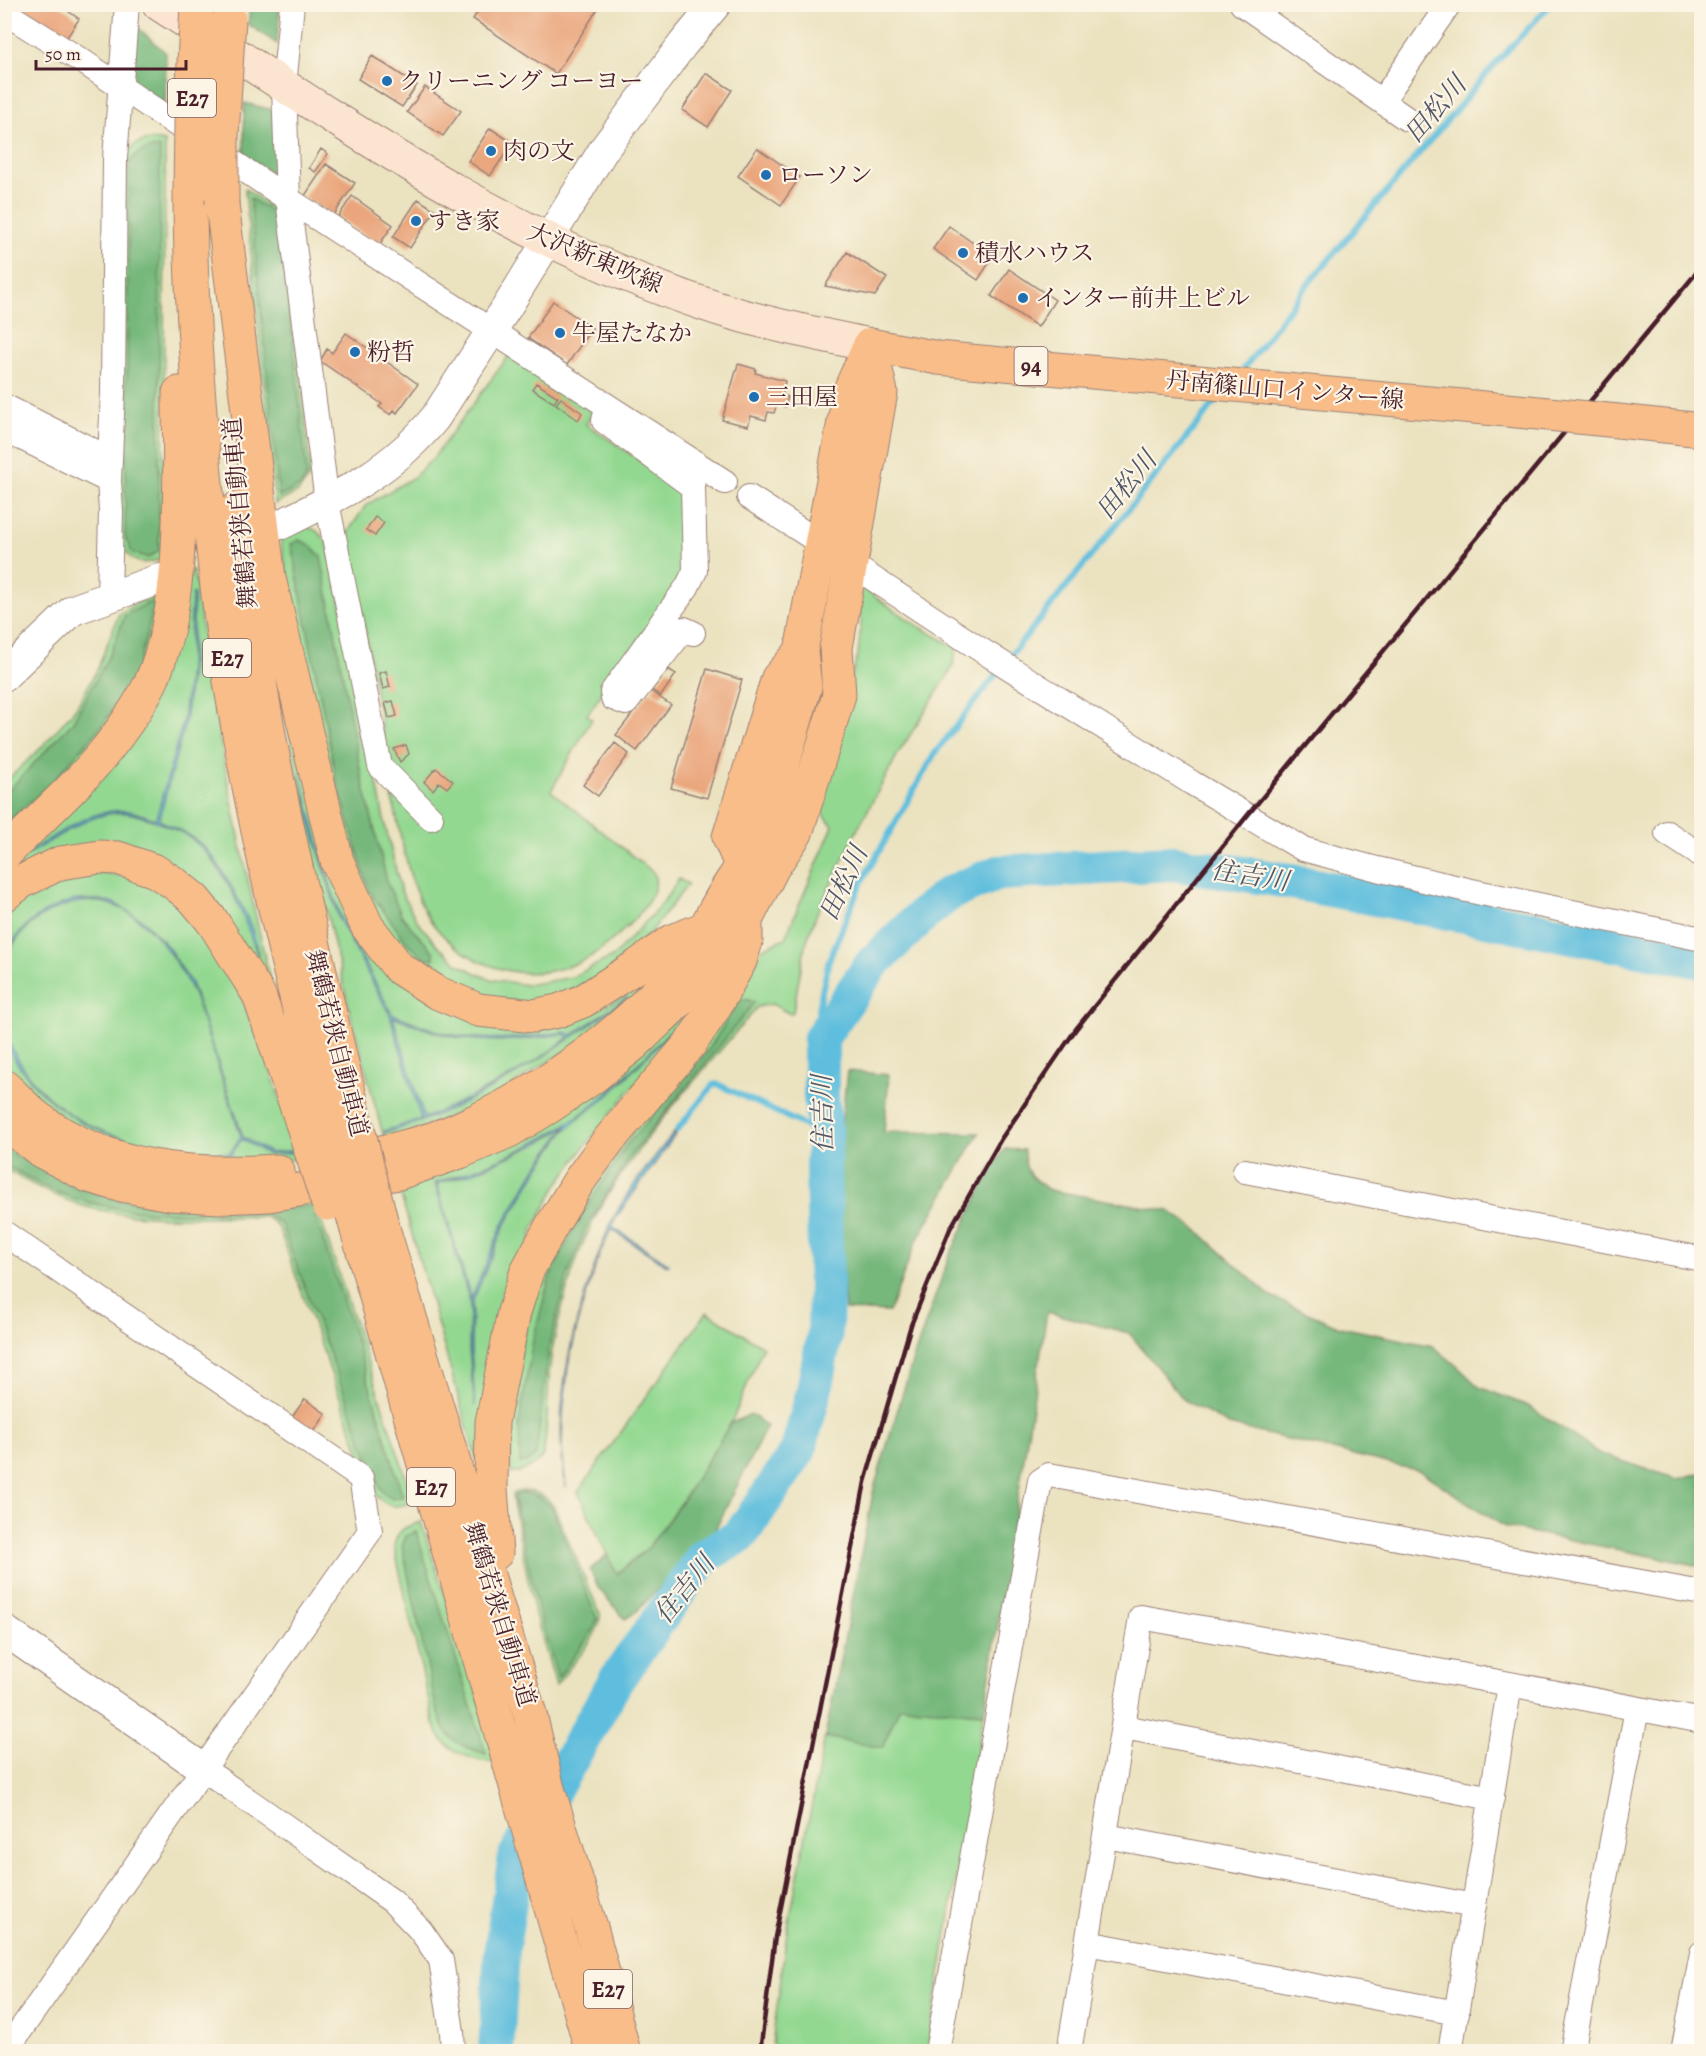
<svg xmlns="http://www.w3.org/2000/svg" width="1706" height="2056" viewBox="0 0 1706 2056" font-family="Alegreya,'Noto Serif JP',serif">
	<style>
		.green { fill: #93d891; stroke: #6e7c5e; stroke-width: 1.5 }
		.forest { fill: #76b87b; stroke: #606c53; stroke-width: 1.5 }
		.water { fill: #5fbedd; stroke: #546e84; stroke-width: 1.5; fill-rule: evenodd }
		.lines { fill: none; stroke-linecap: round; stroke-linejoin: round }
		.stream { stroke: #5fbedd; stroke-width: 6 }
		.river { stroke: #5fbedd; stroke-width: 36 }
		.building { fill: #eaa57c }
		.minor-casing { stroke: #9a8076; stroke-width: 26 }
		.tertiary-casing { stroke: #9a8076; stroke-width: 32 }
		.secondary-casing { stroke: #9a8076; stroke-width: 35 }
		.primary-casing { stroke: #9a8076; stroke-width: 35 }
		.motorway-casing { stroke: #9a8076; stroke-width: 35 }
		.minor { stroke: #fff; stroke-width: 24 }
		.tertiary { stroke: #fff; stroke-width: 30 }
		.secondary { stroke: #fce5d0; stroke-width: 33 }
		.primary { stroke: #f8bd89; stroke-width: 33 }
		.motorway { stroke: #f8bd89; stroke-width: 33 }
		.rail { stroke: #4a1f2b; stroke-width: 4.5 }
		.primary-bridge-casing { stroke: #9a8076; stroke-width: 35; stroke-linecap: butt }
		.motorway-bridge-casing { stroke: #9a8076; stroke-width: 35; stroke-linecap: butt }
		.primary-bridge { stroke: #f8bd89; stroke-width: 33 }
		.motorway-bridge { stroke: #f8bd89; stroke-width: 33 }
		.poi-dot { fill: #1f6fb2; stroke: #fcf5e5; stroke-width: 2 }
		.labels { text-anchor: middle; stroke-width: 4.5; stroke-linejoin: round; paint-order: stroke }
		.shield { fill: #fcf5e5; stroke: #7f5f63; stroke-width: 1.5 }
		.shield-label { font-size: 22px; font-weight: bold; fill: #4a1f2b }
		.poi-label { font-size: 24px; fill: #4a1f2b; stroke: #fcf5e5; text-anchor: start }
		.street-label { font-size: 24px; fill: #4a1f2b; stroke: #fcf5e5 }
		.water-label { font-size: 26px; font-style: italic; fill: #515769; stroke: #fcf5e5 }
	</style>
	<rect width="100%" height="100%" fill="#fcf5e5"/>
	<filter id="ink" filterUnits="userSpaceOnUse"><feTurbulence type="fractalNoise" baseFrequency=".0167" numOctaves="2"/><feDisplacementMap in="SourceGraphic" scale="12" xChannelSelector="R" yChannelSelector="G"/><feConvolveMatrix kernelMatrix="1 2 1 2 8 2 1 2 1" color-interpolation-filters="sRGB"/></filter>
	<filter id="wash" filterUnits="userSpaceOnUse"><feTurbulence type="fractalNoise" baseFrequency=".008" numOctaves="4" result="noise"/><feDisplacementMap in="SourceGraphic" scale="24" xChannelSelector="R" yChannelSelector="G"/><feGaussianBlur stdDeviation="1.35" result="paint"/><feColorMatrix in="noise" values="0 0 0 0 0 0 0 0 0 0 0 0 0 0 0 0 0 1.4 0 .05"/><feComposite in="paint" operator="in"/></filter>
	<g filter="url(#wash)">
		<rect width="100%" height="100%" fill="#ebe2c0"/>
		<path class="green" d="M151,140L165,142L163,558C140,568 129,562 119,539L126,153C134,144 140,141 151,140Z
			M245,189L284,216L311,475L298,492L275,504Z
			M510,354L593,411L586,424L682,489L688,567L587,715L592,719L551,791L653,872C668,897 611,942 593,955C583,961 571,966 559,969C510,982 459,960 430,920C409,890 401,833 392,798L397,796L387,760L348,532L366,505L414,477L434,457Z
			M306,526L317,531L327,542L353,658L385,825L401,891L417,921L437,945L460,965L489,979L527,985L572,977L614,956L661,905L679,879L688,884L651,932L606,973L561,997L528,1003L477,997L422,968L396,943L364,896L329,781L294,615L280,537Z
			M190,570H193L196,584C213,720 241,851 271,985L154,856L5,879L4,872L100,777Z
			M858,585L918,626L957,648L952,669L898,754L854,836L817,913L805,946L793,1012L790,1014L772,1004L757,1007C703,1072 643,1135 600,1208C577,1249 564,1296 554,1341C545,1378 550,1418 543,1455C536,1468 525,1470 511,1474L510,1445L515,1386L523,1338L541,1280L571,1216L751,969L763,948L785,938L833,826L814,803L858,655L861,623Z
			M162,592L140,676L94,745L5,835L4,783L42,747L76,708L98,668L119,614L131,606Z
			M283,699L399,980L583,1017L620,998L638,986L642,990L607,1024L484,1103L385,1142L351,1016L310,841Z
			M92,871L123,876L151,885L196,918L230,970L265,1054L300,1159L244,1163L183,1160L88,1137L11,1077L5,1067V918C26,887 58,881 92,871Z
			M696,1008L586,1145L558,1184L533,1229L476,1459L398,1185Z
			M4,1139L315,1202L414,1502C396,1508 388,1509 375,1494L279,1229L274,1222L265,1217C207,1216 139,1222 83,1206C55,1197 30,1183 5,1169Z
			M707,1312L763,1347L731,1423L684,1498L649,1547L616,1574L578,1492Z
			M520,1491C536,1491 545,1494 554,1507L600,1614C603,1633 568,1669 556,1685L535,1614L512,1499L513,1493Z
			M421,1522L485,1717L497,1763C477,1762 447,1752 438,1734C436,1729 435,1724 433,1720L394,1546C398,1528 405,1527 421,1522Z
			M899,1706L984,1713L927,2051L792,2052L772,2045L787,1932L825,1737L882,1748Z"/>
		<path class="forest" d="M250,5H280L277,44L248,24Z
			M136,26L166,53L165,104L131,81Z
			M244,103L274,110L276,176L244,156Z
			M160,147L159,551L148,558L132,553L125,537L129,162C139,151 145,149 160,147Z
			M250,198L280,217L307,475L301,486L279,497Z
			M299,540L310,545L321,556L361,774L388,885L402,916L416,933L434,952V959L424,958L406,942L369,891L336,779L291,544Z
			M156,599L137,671L102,726L56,778L5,825V794L72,723L110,654L125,615Z
			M741,998L755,1002L631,1155L586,1227L567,1277L549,1346L536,1455L527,1463H520L519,1423L533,1340L550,1276L580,1217L625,1147L707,1052Z
			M847,1071L889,1075L884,1132L979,1133L916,1242L889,1312L845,1310L837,1167Z
			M4,1147L10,1152L69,1184L121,1201L249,1210L312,1206L356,1340L403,1497L393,1499L385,1495L378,1484L281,1224L268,1215C197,1211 122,1220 54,1191C37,1184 21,1173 5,1165Z
			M1005,1149L1024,1150C1024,1174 1031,1177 1049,1190L1169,1211L1197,1230L1271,1297L1340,1327L1433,1346L1457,1366L1479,1387L1528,1406L1600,1454L1677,1479L1701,1473V1566L1505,1527L1420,1471L1229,1425L1184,1400L1129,1333L1047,1312L984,1713L900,1706L882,1748L825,1737L874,1488L913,1359L949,1257L992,1167Z
			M751,1414L767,1426L715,1530L636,1612L625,1619L599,1589L590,1570L607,1555L617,1574L649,1547L684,1498L731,1423Z
			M523,1493L540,1497L552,1508L597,1619L594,1629L558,1678L539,1613L514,1499L515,1495Z
			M416,1531L486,1754C452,1743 448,1741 436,1708L402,1546L406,1536Z"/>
		<path class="water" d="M192,594H194L191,670L185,723L159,820C175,828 193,835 206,849C223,867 259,933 258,956C244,916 222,855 183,833C175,829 166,826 158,822C144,817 129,811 114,813C83,817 54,839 28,855L27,853C56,835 93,806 129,811C138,813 148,817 156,819L183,721L189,670Z
			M300,774L331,888L341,918L392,1014C410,1020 427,1029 444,1033C485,1043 524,1038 564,1032L572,1035L627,997L628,998C552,1051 475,1109 384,1133V1131L421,1119L390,1015L339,919L311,825ZM393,1017C411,1022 428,1031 446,1035C486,1045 524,1040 564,1034L569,1037C526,1071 474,1097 424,1118Z
			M75,900H100L114,903L144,921L168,947L191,983L243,1137L270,1153L296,1150V1152L269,1155L242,1139L231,1155C155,1151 75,1139 25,1074C17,1063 5,1048 5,1034C15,1056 28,1078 46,1095C94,1142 167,1150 230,1153L241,1136C230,1103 219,1070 208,1036C202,1019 198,1000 189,985C165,940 125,887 67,905C38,914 16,933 5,961C5,953 8,949 12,943C28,919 48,908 75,900Z
			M674,1027L675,1028L607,1097L576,1120L564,1132L538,1169L504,1227L472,1303L471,1349L475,1406L469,1350L470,1302L435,1183C496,1164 556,1138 605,1095C629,1074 651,1050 674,1027ZM567,1126L536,1168L502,1226L471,1299L437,1184L472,1173L537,1144Z
			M690,1114L615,1219L612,1227L669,1264L668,1266L611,1229L599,1256L580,1313L568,1366L563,1415L562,1449L566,1487C553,1416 567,1344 591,1277C598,1257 604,1236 614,1217C634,1180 663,1146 690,1114Z"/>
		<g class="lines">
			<path class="stream" d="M1240,374L1308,284L1495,64L1551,4
				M1007,660L1221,395
				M821,1038L818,1009L829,960L861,883L935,753L1001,668
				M677,1130L713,1085L717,1084L825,1135"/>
			<path class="river" d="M496,2052L502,1948L516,1856L616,1680L704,1556L740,1536L798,1451L814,1391L825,1332L826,1284L823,1164L825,1135L821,1095V1038L872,964L926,912L950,893L998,873L1172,863L1283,880L1702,961"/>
		</g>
		<g id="blocks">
			<path class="building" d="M17,4H58L79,19L66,39L16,6Z
				M483,4H601L556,74L473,19Z
				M372,56L417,85L402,107L358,79Z
				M706,73L732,90L708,127L682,110Z
				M425,87L461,111L443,136L407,112Z
				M490,128L513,143L490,176L468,161Z
				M757,148L800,177L781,205L738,176Z
				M321,149L328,154L315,172L309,168Z
				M326,164L355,183L333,216L304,197Z
				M352,196L393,225L379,245L338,217Z
				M418,199L435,210L410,248L393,237Z
				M949,226L993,257L978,280L933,249Z
				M847,252L887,278L875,296L825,286Z
				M1009,269L1055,300L1038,327L991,296Z
				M553,301L592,328L567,365L528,338Z
				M346,333L418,384L397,413L394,410L391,415L379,407L382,404L320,361L327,349L332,353Z
				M738,364L756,369L755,373L785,381L782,395L788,397L785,407L777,404L774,413L768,412L766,420L751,416L748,426L722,420Z
				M536,383L558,397L554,403L532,389Z
				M561,398L582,413L578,420L556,404Z
				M375,517L384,523L375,536L366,530Z
				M668,669L676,674L661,696L652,690Z
				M707,669L742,680L707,798L671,788Z
				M386,671L390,687L383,689L379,673Z
				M650,691L671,705L637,751L616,735Z
				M393,701L397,716L389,718L385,703Z
				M615,743L629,754L598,796L583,785Z
				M406,745L409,754L400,762L394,749Z
				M436,768L453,781L447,788L439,782L433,790L424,782Z
				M305,1399L326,1414L313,1433L291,1418Z"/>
		</g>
	</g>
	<g filter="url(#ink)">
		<use href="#blocks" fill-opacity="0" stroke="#9a8076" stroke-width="1.5"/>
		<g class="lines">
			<g class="minor-casing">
				<path id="minor" d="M292,4L284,86L288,199L327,502L380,766L431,818
					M1242,4L1407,119
					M4,12L85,63L288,199L725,482
					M1382,101L1449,4
					M4,406L110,459
					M605,416L604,421L693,487L695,571L687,587L612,692L613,698L626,703L684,629L693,633
					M4,431L24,439L109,481
					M749,497L811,537
					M863,572L978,648L1192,783L1303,849L1377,869L1467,890L1702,939
					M109,598L111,511L109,481L113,393L115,158L127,4
					M1667,833L1702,856
					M1245,1171L1702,1259
					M4,1233L361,1478L370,1531L5,2052
					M1124,1727L1492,1798
					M202,1768L392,1901L421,1931L441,1960L452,2032L453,2052
					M1106,1836L1474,1906
					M1087,1943L1457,2013
					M937,2052L1040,1481L1049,1475L1702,1593
					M1069,2052L1141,1617L1510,1684L1702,1721
					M1450,2052L1510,1684
					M1572,2052L1637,1709
					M1683,2052L1702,1953"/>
			</g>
			<g class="tertiary-casing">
				<path id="tertiary" d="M282,524C341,495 393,470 435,418L507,307L604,149L683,44L716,4
					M4,676L73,610L160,579
					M4,1630L202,1768"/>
			</g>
			<g class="secondary-casing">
				<path id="secondary" d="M159,4C337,120 512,242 716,308C766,324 818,334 870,345"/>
			</g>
			<g class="primary-casing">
				<path id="primary" d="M870,345L938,358L1528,412
					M1618,421L1702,430"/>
			</g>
			<g class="motorway-casing">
				<path id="motorway" d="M190,192C190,286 197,380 205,474C213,553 221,633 235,711C258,847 292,981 325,1115
					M222,204L269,578L337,861L367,926L399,968L436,992L478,1010L534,1016L558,1011L583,1001L637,966L672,941L703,929
					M238,508C255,712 305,911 353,1109
					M794,672L801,651L850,390L870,345
					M4,855C42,816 85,780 117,736C129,720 142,700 151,682C187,600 179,481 179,393
					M741,865L729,837L778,678L801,652
					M4,895L23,881L60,863L100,857L118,858L155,871L174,883L194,899L213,922L259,995L302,1123
					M4,1086C15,1096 26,1109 38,1118C109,1170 192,1176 278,1171
					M4,1122L41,1151L89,1176L116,1184L170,1194L220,1197L269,1195L399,1173L460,1152L509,1131L549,1107L592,1078L633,1045L679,1001L723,944L746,920L773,867L796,833L839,695L836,648L881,392L870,345
					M338,1161C379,1153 422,1145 460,1128C547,1089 639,1024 695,946C699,940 702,932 706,926C722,897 735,871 759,847L805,687L801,651
					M383,1228L530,1714L548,1789L591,1927L624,2052
					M357,1230L592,2052
					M496,1553L491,1489L492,1422L514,1312L527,1271L551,1227L579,1181L608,1141L690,1044L714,1008L740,961L746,941V920"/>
			</g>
			<use href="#minor" class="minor"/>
			<use href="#tertiary" class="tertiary"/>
			<use href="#secondary" class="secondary"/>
			<use href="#primary" class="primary"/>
			<use href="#motorway" class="motorway"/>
			<path class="rail" d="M760,2052L775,1937L865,1482L911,1325L950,1229L1001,1139L1076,1029L1247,816L1702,266"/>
			<g class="primary-bridge-casing">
				<path id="primary-bridge" d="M1528,412L1618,421"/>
			</g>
			<g class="motorway-bridge-casing">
				<path id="motorway-bridge" d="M190,192L191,123L197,4
					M222,204V136L229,19
					M353,1109L383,1228
					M325,1115L357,1230
					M302,1123L328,1204"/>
			</g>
			<use href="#primary-bridge" class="primary-bridge"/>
			<use href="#motorway-bridge" class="motorway-bridge"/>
		</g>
	</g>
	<g class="poi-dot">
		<circle cx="387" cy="81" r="6"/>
		<circle cx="491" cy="151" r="6"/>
		<circle cx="766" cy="175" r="6"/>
		<circle cx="416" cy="221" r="6"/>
		<circle cx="963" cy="253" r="6"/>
		<circle cx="1023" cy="298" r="6"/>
		<circle cx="560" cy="333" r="6"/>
		<circle cx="355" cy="352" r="6"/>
		<circle cx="754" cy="397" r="6"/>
	</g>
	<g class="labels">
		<g class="shield">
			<rect x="168" y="79" width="48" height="38" rx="4.5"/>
			<rect x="1014.5" y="347" width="33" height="38" rx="4.5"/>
			<rect x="203" y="639" width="48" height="38" rx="4.5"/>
			<rect x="407" y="1468" width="48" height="38" rx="4.5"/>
			<rect x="584" y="1970" width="48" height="38" rx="4.5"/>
		</g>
		<g class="shield-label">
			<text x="192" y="106">E27</text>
			<text x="1031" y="374">94</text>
			<text x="227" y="666">E27</text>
			<text x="431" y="1495">E27</text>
			<text x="608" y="1997">E27</text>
		</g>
		<g class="poi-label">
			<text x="399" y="89">クリーニング コーヨー</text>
			<text x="503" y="159">肉の文</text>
			<text x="778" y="183">ローソン</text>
			<text x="428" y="229">すき家</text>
			<text x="975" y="261">積水ハウス</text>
			<text x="1035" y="306">インター前井上ビル</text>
			<text x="572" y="341">牛屋たなか</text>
			<text x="367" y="360">粉哲</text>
			<text x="766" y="405">三田屋</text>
		</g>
		<g class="street-label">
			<text transform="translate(595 258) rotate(23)" y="8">大沢新東吹線</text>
			<text transform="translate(1285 390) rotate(5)" y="8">丹南篠山口インター線</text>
			<text transform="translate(240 513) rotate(-95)" y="8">舞鶴若狭自動車道</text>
			<text transform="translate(337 1043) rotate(76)" y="8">舞鶴若狭自動車道</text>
			<text transform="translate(500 1614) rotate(73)" y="8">舞鶴若狭自動車道</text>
		</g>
		<g class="water-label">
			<text transform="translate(1435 109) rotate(-49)" y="9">田松川</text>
			<text transform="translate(1126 485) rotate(-51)" y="9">田松川</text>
			<text transform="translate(1250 875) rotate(9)" y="9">住吉川</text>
			<text transform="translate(843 883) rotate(-65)" y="9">田松川</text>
			<text transform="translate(822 1114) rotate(-91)" y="9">住吉川</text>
			<text transform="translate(684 1589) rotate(-51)" y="9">住吉川</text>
		</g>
	</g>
	<rect width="1706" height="2056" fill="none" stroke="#fcf5e5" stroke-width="24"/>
	<path d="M36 60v9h150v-9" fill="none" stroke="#4a1f2b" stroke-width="3"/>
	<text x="45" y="60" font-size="18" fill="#4a1f2b" stroke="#fcf5e5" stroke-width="4.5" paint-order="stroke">50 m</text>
</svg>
